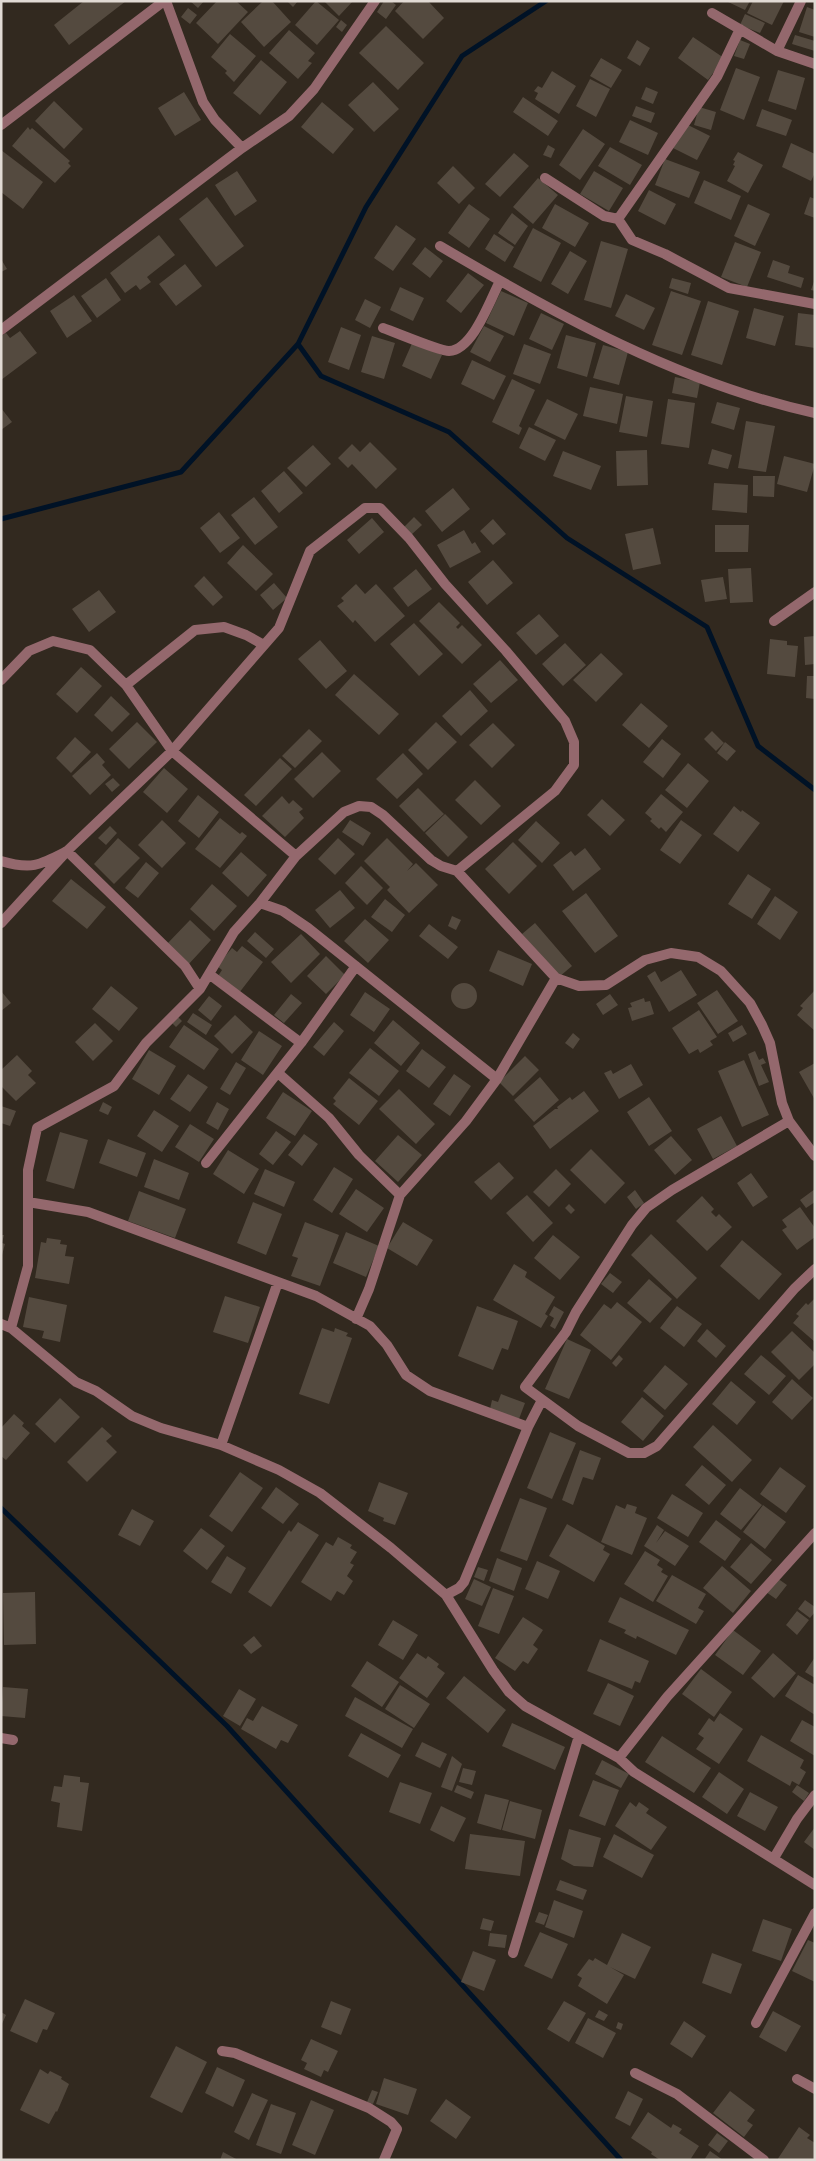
<svg xmlns="http://www.w3.org/2000/svg" width="816" height="2161" viewBox="0 0 816 2161" font-family="Georgia,serif">
	<style>
		.lines { fill: none; stroke-linecap: round; stroke-linejoin: round }
		.stream { stroke: #001226; stroke-width: 5 }
		.building { fill: #544a3f }
		.minor { stroke: #94686d; stroke-width: 10 }
	</style>
	<rect width="100%" height="100%" fill="#32291f"/>
	<g class="lines">
		<path class="stream" d="M298,344L321,376L449,432L567,538L707,627L758,746L815,790
			M1,519L181,472L298,344L366,207L462,56L546,1
			M1,1508L227,1726L621,2160"/>
	</g>
	<path class="building" d="M84,1H126L69,45L54,25Z
		M190,1H204L198,8Z
		M217,1H236L248,12L218,44L196,23Z
		M263,1H272L291,22L264,47L241,22Z
		M287,1H298L293,7Z
		M316,1L339,20L317,45L295,25Z
		M324,1H353L339,16Z
		M384,1H391L396,5L386,19L377,12Z
		M404,1H428L444,18L423,39L395,11Z
		M726,1H750L745,10Z
		M753,1H784L772,25L747,13Z
		M807,7L815,10V37L799,32Z
		M188,8L197,15L190,24L181,17Z
		M745,14L765,23L760,33L740,25Z
		M341,20L347,25L342,32L336,27Z
		M386,26L424,63L398,90L359,53Z
		M289,30L315,53L308,61L312,63L298,79L269,53Z
		M230,34L256,56L234,82L225,73L227,71L211,57Z
		M795,35L815,41V51L792,44Z
		M693,37L724,58L708,80L678,58Z
		M637,40L650,48L640,66L627,58Z
		M740,40L750,44L744,59L734,56Z
		M601,58L622,70L611,88L590,76Z
		M261,60L287,82L260,115L233,93Z
		M736,68L760,77L744,120L720,110Z
		M778,70L805,78L796,110L768,101Z
		M552,71L576,86L559,114L535,99L538,93L534,91L538,86L542,88Z
		M590,79L610,89L596,117L576,106Z
		M373,82L399,109L374,132L348,105Z
		M646,87L658,92L653,104L641,99Z
		M184,92L201,120L175,136L158,108Z
		M523,97L558,121L548,136L513,112Z
		M54,101L83,129L64,149L35,121Z
		M322,102L354,129L333,154L301,127Z
		M636,106L655,113L651,123L632,116Z
		M699,107L716,112L711,130L694,125Z
		M762,109L792,120L786,136L756,126Z
		M630,120L658,133L648,155L619,142Z
		M686,124L710,136L697,160L673,148Z
		M28,127L30,130L32,128L70,161L68,163L71,166L55,183L12,146Z
		M583,129L605,144L580,180L559,165Z
		M791,143L815,154V173L811,181L782,167Z
		M548,145L555,149L551,158L543,155Z
		M610,147L642,165L630,185L598,166Z
		M1,150L43,182L23,209L1,192Z
		M738,152L763,165L748,193L727,181L735,166L733,165L735,161L733,160Z
		M514,153L529,166L500,197L485,184Z
		M665,159L700,172L689,198L655,185Z
		M453,166L475,188L459,204L437,183Z
		M237,171L257,201L235,216L215,185Z
		M594,171L623,188L609,211L580,194Z
		M538,178L558,195L533,224L513,207Z
		M704,180L741,196L731,220L694,203Z
		M649,190L676,204L665,225L638,211Z
		M207,197L244,246L216,267L179,219Z
		M810,197L815,199V218L804,214Z
		M469,204L490,219L469,248L448,233Z
		M555,204L589,223L575,247L542,228Z
		M748,204L770,214L755,246L734,236Z
		M512,213L528,226L515,245L498,233Z
		M396,225L416,239L393,271L374,258Z
		M533,228L561,243L541,282L513,267Z
		M494,234L514,247L505,262L485,249Z
		M159,235L175,255L147,277L151,282L140,290L136,285L125,293L110,273Z
		M601,241L628,249L611,308L584,300Z
		M735,242L761,252L747,287L721,277Z
		M425,247L443,261L430,278L412,264Z
		M570,251L587,261L568,294L551,284Z
		M1,259L7,269L1,272Z
		M773,260L790,266L788,273L804,278L801,288L767,277Z
		M185,264L202,286L176,306L159,284Z
		M468,273L484,285L461,313L446,301Z
		M106,278L121,300L97,318L81,296Z
		M672,278L691,283L688,294L669,288Z
		M815,279V291L811,290Z
		M400,287L424,298L413,321L390,310Z
		M501,291L528,303L514,336L486,323Z
		M671,291L701,301L682,355L652,345Z
		M626,294L655,308L644,330L615,316Z
		M74,295L92,321L67,338L50,311Z
		M365,299L381,307L370,328L355,320Z
		M708,301L739,311L722,365L691,355Z
		M754,308L784,316L775,346L746,338Z
		M541,313L564,324L552,350L529,339Z
		M798,313L815,315V348L795,345Z
		M484,326L504,336L490,362L470,352Z
		M341,327L361,335L349,370L328,362Z
		M20,331L37,353L1,380V336L6,333L10,338Z
		M566,335L596,343L587,377L557,368Z
		M372,336L395,343L384,379L361,372Z
		M413,341L442,355L431,379L402,366Z
		M524,344L551,354L540,384L513,374Z
		M603,345L628,352L619,385L593,378Z
		M472,360L506,376L494,400L461,384Z
		M675,377L700,382L697,398L672,393Z
		M512,379L535,390L519,426L522,428L519,435L492,422Z
		M590,387L623,394L617,424L583,416Z
		M626,396L653,401L647,437L619,432Z
		M547,399L578,414L565,440L534,425Z
		M668,399L695,403L689,448L661,444Z
		M717,402L740,408L734,430L711,423Z
		M1,408L12,422L1,430Z
		M746,421L775,426L766,472L738,468Z
		M529,427L556,440L545,461L519,448Z
		M370,442L397,469L376,489L352,464L348,468L338,458L352,444L360,452Z
		M313,445L331,464L306,487L287,468Z
		M712,449L732,455L728,469L708,464Z
		M647,450L648,485L617,486L616,451Z
		M563,451L601,466L591,490L553,476Z
		M784,456L815,464L807,492L777,484Z
		M284,471L303,493L279,513L261,491Z
		M753,476H775L774,497L753,496Z
		M714,483L748,485L747,513L712,510Z
		M453,488L470,509L442,532L425,511Z
		M254,497L278,527L255,545L231,515Z
		M219,512L240,538L220,553L200,528Z
		M414,517L422,525L411,535L404,527Z
		M372,518L384,532L359,554L347,540Z
		M493,519L506,534L493,545L480,531Z
		M715,525H749L748,552H715Z
		M653,528L661,564L633,570L625,534Z
		M464,530L472,544L475,542L481,552L450,568L437,545Z
		M243,545L273,574L256,591L227,563Z
		M493,560L513,583L487,605L468,582Z
		M751,568L753,602L730,603L728,569Z
		M416,569L432,589L408,607L393,588Z
		M204,576L223,597L213,606L194,586Z
		M723,577L727,599L705,602L701,580Z
		M274,583L287,598L273,610L260,595Z
		M356,584L365,594L376,584L405,616L375,642L355,620L353,623L337,606L344,601L341,598Z
		M99,590L116,612L89,632L72,609Z
		M439,602L460,623L456,627L458,629L462,625L482,645L462,664L419,621Z
		M539,614L559,636L536,655L516,633Z
		M414,623L443,654L419,676L390,644Z
		M815,636V664L805,665L804,637Z
		M770,639L787,641V645L798,646L795,677L767,674Z
		M320,640L347,671L326,689L298,659Z
		M565,643L586,665L563,686L542,664Z
		M601,653L623,674L596,702L573,680Z
		M500,660L518,680L491,703L473,684Z
		M81,667L102,686L77,713L56,694Z
		M354,674L399,714L379,735L335,695Z
		M807,676H815V699L806,698Z
		M470,690L488,711L461,736L442,716Z
		M111,696L130,714L112,732L94,715Z
		M641,703L668,726L649,748L622,725Z
		M137,722L157,742L129,769L109,749Z
		M436,722L457,742L428,770L408,750Z
		M493,723L515,745L492,768L469,745Z
		M309,729L322,741L295,768L282,756Z
		M712,731L724,743L716,751L704,739Z
		M75,737L91,752L71,773L56,758Z
		M662,739L681,754L663,778L643,762Z
		M725,742L736,751L727,761L717,753Z
		M322,752L341,771L313,798L294,779Z
		M97,753L105,762L102,765L111,775L90,795L72,776Z
		M403,753L423,774L397,799L376,779Z
		M280,758L292,769L256,806L244,795Z
		M688,763L709,781L687,808L665,790Z
		M164,768L188,789L167,813L143,792Z
		M113,778L120,785L112,792L105,784Z
		M475,780L501,806L481,825L455,800Z
		M418,788L444,814L424,832L399,806Z
		M661,794L683,812L666,832L661,827L659,829L650,821L652,819L645,813Z
		M198,795L219,812L199,838L178,821Z
		M282,796L289,804L293,800L303,809L299,812L304,818L285,837L262,816Z
		M602,799L625,820L610,836L587,815Z
		M734,806L741,812L742,810L760,823L738,852L713,834Z
		M445,814L468,837L448,857L425,833Z
		M220,818L240,834L242,832L247,836L220,868L195,849Z
		M162,820L186,843L162,868L138,845Z
		M350,820L371,833L363,846L342,832Z
		M681,820L702,835L680,864L660,850Z
		M536,821L560,843L542,863L518,840Z
		M110,826L117,833L106,845L98,838Z
		M118,838L140,858L114,884L94,864Z
		M338,838L355,854L335,875L318,859Z
		M387,838L413,864L407,871L416,863L438,885L409,913L387,890L390,887L364,861Z
		M513,842L537,866L509,894L485,869Z
		M585,848L601,869L573,891L553,865L571,851L575,856Z
		M241,852L267,875L248,897L222,873Z
		M146,862L159,873L138,898L125,888Z
		M361,866L383,888L367,905L345,883Z
		M748,874L771,889L752,919L728,904Z
		M71,879L106,907L87,929L52,901Z
		M212,884L237,906L214,931L190,909Z
		M340,890L355,908L330,928L315,910Z
		M586,893L618,936L595,953L562,911Z
		M775,896L798,912L780,940L757,924Z
		M385,899L405,915L392,932L371,917Z
		M452,916L461,920L456,930L448,926Z
		M365,919L389,940L368,963L344,941Z
		M190,920L211,940L187,966L166,945Z
		M535,923L572,966L559,977L522,934Z
		M429,924L458,947L448,959L419,936Z
		M255,932L274,949L266,958L247,941Z
		M301,934L320,954L291,983L271,962Z
		M242,946L263,962L239,993L218,976L222,970L217,966L232,948L237,952Z
		M498,950L532,964L523,986L489,971Z
		M326,956L345,975L326,994L307,976Z
		M681,970L697,995L669,1012L647,976L655,971L661,982Z
		M451 996a13 13 0 1 1 26 0a13 13 0 1 1-26 0Z
		M111,986L138,1008L119,1031L92,1009Z
		M717,990L738,1021L718,1034L697,1003Z
		M815,990V1031L797,1015L803,1008L800,1006Z
		M1,991L11,1003L1,1011Z
		M365,992L390,1009L374,1032L350,1015Z
		M291,994L302,1003L284,1023L274,1015Z
		M610,994L618,1005L603,1015L596,1004Z
		M209,996L222,1006L211,1021L198,1010Z
		M644,998L645,1002L650,1001L654,1014L632,1021L628,1008L632,1007L630,1003Z
		M699,1010L717,1037L710,1041L713,1045L700,1053L698,1049L689,1054L672,1028Z
		M193,1013L212,1025L206,1035L187,1022Z
		M176,1015L182,1021L176,1027L170,1021Z
		M235,1015L253,1032L232,1054L214,1036Z
		M393,1020L420,1043L401,1066L374,1043Z
		M334,1022L344,1031L324,1056L313,1047Z
		M95,1023L113,1041L93,1061L75,1042Z
		M184,1025L219,1049L204,1070L169,1047Z
		M742,1025L747,1034L733,1042L728,1033Z
		M259,1031L282,1046L263,1075L241,1060Z
		M573,1033L580,1039L573,1049L565,1043Z
		M370,1048L399,1071L379,1096L349,1073Z
		M422,1049L446,1067L429,1088L406,1071Z
		M149,1050L176,1066L159,1095L132,1079Z
		M755,1051L759,1060L763,1058L766,1063L761,1065L769,1082L759,1086L748,1054Z
		M17,1055L32,1071L28,1075L36,1083L16,1101L1,1086V1070Z
		M525,1056L539,1070L513,1096L499,1082Z
		M744,1060L769,1115L742,1127L718,1071Z
		M236,1062L246,1068L230,1095L220,1089Z
		M815,1063V1100L799,1072Z
		M631,1064L643,1085L619,1099L604,1073L611,1070L613,1074Z
		M188,1074L208,1087L190,1112L170,1099Z
		M454,1074L471,1086L450,1116L433,1104Z
		M540,1077L559,1100L534,1122L514,1100Z
		M349,1078L378,1101L359,1125L333,1104L336,1101L333,1098Z
		M399,1089L435,1124L416,1144L379,1109Z
		M584,1091L599,1111L550,1149L533,1126L555,1109H558L557,1107L570,1097L572,1100Z
		M283,1092L312,1111L295,1136L266,1118Z
		M649,1097L672,1131L649,1146L627,1112Z
		M103,1102L112,1107L108,1115L99,1111Z
		M217,1102L229,1109L218,1130L206,1123Z
		M1,1106L16,1111L10,1126L1,1123Z
		M154,1110L179,1126L162,1152L137,1136Z
		M721,1116L737,1146L713,1159L697,1129Z
		M190,1124L214,1139L199,1162L175,1147Z
		M276,1131L291,1142L273,1165L259,1154Z
		M60,1132L88,1140L74,1189L46,1181Z
		M304,1134L318,1144L302,1166L288,1155Z
		M398,1135L422,1155L398,1182L375,1161Z
		M671,1136L692,1160L675,1175L654,1150Z
		M108,1139L146,1153L137,1177L99,1163Z
		M591,1149L625,1183L605,1204L570,1170Z
		M228,1150L259,1169L244,1194L213,1174Z
		M154,1159L189,1173L179,1200L144,1187Z
		M499,1162L514,1178L491,1200L474,1182Z
		M334,1167L353,1179L332,1213L313,1200Z
		M265,1169L295,1182L284,1207L254,1194Z
		M556,1169L571,1184L549,1207L533,1192Z
		M751,1173L768,1197L753,1207L737,1183Z
		M356,1189L384,1208L367,1232L339,1214Z
		M815,1189V1202L806,1208L800,1200Z
		M635,1190L644,1203L636,1209L627,1197Z
		M139,1191L186,1209L175,1238L128,1221Z
		M527,1195L553,1223L533,1242L506,1213Z
		M702,1196L714,1209L711,1212L716,1217L719,1214L732,1227L707,1251L676,1221Z
		M253,1202L282,1214L266,1255L237,1243Z
		M569,1204L575,1210L571,1214L565,1208Z
		M800,1207L815,1228V1237L797,1250L782,1230L787,1227L782,1220Z
		M305,1222L339,1235L320,1286L291,1276L298,1258L292,1256Z
		M403,1222L433,1240L417,1266L387,1248Z
		M346,1232L379,1246L366,1277L333,1263Z
		M651,1234L697,1278L677,1299L631,1255Z
		M1,1235H4L2,1243L5,1244L2,1255Z
		M553,1235L580,1257L560,1280L534,1258Z
		M47,1238L61,1240L60,1244L67,1245L65,1256L74,1257L69,1284L35,1278L41,1242L46,1243Z
		M742,1240L782,1274L759,1300L720,1266Z
		M514,1264L527,1272L525,1277L555,1297L545,1314L548,1316L541,1328L493,1300Z
		M610,1273L622,1282L613,1293L601,1284Z
		M649,1279L672,1299L650,1323L627,1303Z
		M225,1296L260,1307L248,1343L213,1332Z
		M29,1297L67,1305L60,1342L42,1338L44,1331L23,1327Z
		M815,1298V1342L793,1323L799,1316L796,1314L806,1303L808,1305Z
		M617,1302L642,1322L611,1360L580,1335L604,1304L611,1309Z
		M477,1306L518,1321L508,1350L502,1348L493,1370L458,1356Z
		M554,1306L564,1312L555,1329L550,1326L554,1318L549,1315Z
		M677,1306L702,1324L684,1347L660,1328Z
		M322,1328L334,1332L335,1328L348,1333L346,1336L352,1338L329,1404L299,1394Z
		M707,1329L726,1346L716,1358L697,1341Z
		M792,1331L815,1353V1364L799,1380L771,1352Z
		M567,1339L591,1350L569,1399L545,1389Z
		M619,1355L623,1359L616,1367L612,1363Z
		M761,1355L786,1376L769,1395L744,1374Z
		M665,1365L688,1384L665,1410L643,1391Z
		M792,1379L813,1398L792,1420L772,1402Z
		M731,1381L756,1402L737,1425L712,1404Z
		M501,1394L525,1403L519,1419L490,1409L492,1400L498,1402Z
		M642,1397L664,1416L643,1441L621,1422Z
		M60,1398L80,1417L55,1443L35,1424Z
		M14,1414L24,1423L22,1426L30,1433L6,1460L1,1456V1428Z
		M713,1425L752,1460L732,1482L693,1447Z
		M102,1427L112,1436L106,1441L117,1452L87,1482L67,1462Z
		M550,1432L576,1443L552,1499L527,1488Z
		M580,1450L601,1458L593,1480L583,1477L573,1505L562,1500Z
		M702,1465L726,1485L709,1505L685,1485Z
		M780,1467L806,1486L786,1513L760,1494Z
		M240,1472L263,1488L232,1532L209,1516Z
		M379,1482L408,1493L395,1525L383,1521L384,1518L368,1511Z
		M276,1487L299,1504L283,1524L261,1508Z
		M740,1488L762,1505L741,1530L720,1514Z
		M672,1494L703,1513L688,1537L657,1518Z
		M520,1498L547,1508L527,1561L500,1551Z
		M627,1504L637,1507L635,1513L647,1518L632,1555L601,1542L616,1505L625,1509Z
		M763,1505L786,1522L765,1549L743,1532Z
		M132,1509L154,1521L140,1546L118,1535Z
		M716,1520L741,1539L725,1561L699,1542Z
		M298,1522L319,1535L271,1607L248,1592L289,1530L291,1532Z
		M567,1524L605,1546L603,1550L610,1554L594,1582L549,1556Z
		M657,1525L664,1530L656,1543L665,1531L689,1546L675,1566L644,1546Z
		M201,1528L225,1546L207,1570L183,1551Z
		M338,1537L352,1545L350,1548L357,1552L350,1563L354,1565L347,1576L353,1581L344,1595L337,1591L331,1601L301,1582L326,1542L333,1546Z
		M751,1543L772,1560L751,1584L730,1567Z
		M645,1551L660,1560L657,1565L663,1569L661,1572L668,1576L653,1602L624,1584Z
		M227,1556L246,1568L231,1594L211,1582Z
		M497,1558L522,1568L514,1591L489,1581Z
		M537,1561L560,1571L548,1599L525,1589Z
		M722,1566L751,1591L733,1613L703,1588Z
		M478,1567L488,1570L484,1581L474,1577Z
		M672,1575L706,1594L698,1608L704,1611L696,1624L656,1601Z
		M777,1578L787,1585L776,1599L766,1592Z
		M474,1579L491,1587L482,1606L465,1599Z
		M493,1588L514,1596L499,1634L478,1626Z
		M35,1592L36,1644L4,1645L3,1593Z
		M620,1597L689,1630L676,1655L637,1636L636,1639L624,1633L626,1630L608,1622Z
		M805,1600L815,1607V1612L810,1618L798,1609Z
		M797,1611L809,1620L797,1635L786,1625Z
		M523,1617L543,1630L533,1645L538,1649L528,1664L523,1661L515,1671L495,1658Z
		M393,1620L418,1635L403,1660L378,1645Z
		M733,1630L761,1651L743,1675L715,1655Z
		M254,1636L262,1646L251,1654L243,1645Z
		M600,1639L649,1661L640,1683L635,1681L632,1689L587,1671Z
		M417,1653L426,1659L428,1656L439,1664L437,1667L445,1673L427,1698L399,1678Z
		M773,1653L796,1673L774,1698L751,1678Z
		M815,1657V1678L805,1672Z
		M367,1661L399,1682L382,1707L351,1686Z
		M701,1669L732,1692L714,1717L682,1694Z
		M798,1675L815,1685V1715L785,1696Z
		M464,1676L506,1710L488,1733L446,1698Z
		M608,1683L634,1696L620,1726L593,1714Z
		M400,1685L430,1704L414,1728L385,1709Z
		M3,1687L28,1689L25,1718L1,1716Z
		M239,1689L256,1699L240,1726L223,1716Z
		M355,1697L413,1729L402,1748L345,1716Z
		M262,1706L298,1725L288,1743L281,1740L276,1749L241,1729L247,1718L253,1721Z
		M720,1713L743,1729L719,1764L696,1749L704,1738L698,1734L709,1718L714,1722Z
		M802,1720L815,1727V1756L790,1741Z
		M512,1723L565,1747L555,1770L502,1746Z
		M361,1733L401,1755L388,1778L348,1756Z
		M761,1735L804,1760L800,1768L806,1772L799,1785L792,1781L790,1786L747,1761Z
		M662,1736L711,1768L694,1793L645,1762Z
		M422,1742L447,1754L440,1768L415,1756Z
		M452,1756L462,1764L452,1791L441,1787Z
		M602,1760L629,1774L621,1788L595,1774Z
		M463,1768L476,1771L472,1785L459,1782Z
		M719,1772L744,1789L727,1814L702,1797Z
		M64,1775L80,1777V1782L89,1783L82,1831L57,1827L60,1803L51,1801L54,1786L62,1787Z
		M593,1780L619,1790L605,1826L579,1816Z
		M400,1782L432,1793L420,1824L389,1812Z
		M457,1785L474,1792L471,1799L454,1792Z
		M797,1785L809,1793L804,1801L792,1792Z
		M750,1792L778,1807L765,1831L737,1816Z
		M485,1794L509,1800L501,1830L477,1823Z
		M510,1801L542,1810L535,1839L502,1830Z
		M630,1802L636,1807L639,1802L649,1809L646,1813L667,1827L651,1850L615,1826Z
		M441,1806L466,1818L454,1842L430,1830Z
		M815,1827V1850L804,1842Z
		M569,1829L601,1838L593,1867L574,1866L561,1859Z
		M470,1834L525,1841L520,1876L465,1869Z
		M614,1834L654,1855L642,1878L603,1857Z
		M560,1880L587,1890L583,1900L556,1890Z
		M554,1900L583,1911L574,1938L545,1927Z
		M539,1912L548,1915L544,1925L535,1922Z
		M483,1918L494,1921L491,1931L480,1929Z
		M763,1919L792,1929L781,1961L752,1951Z
		M540,1932L568,1944L552,1979L524,1966Z
		M490,1933L507,1935L505,1948L488,1946Z
		M622,1933L651,1947L635,1979L610,1967L624,1975L607,2004L578,1986L582,1978L577,1975L589,1959L593,1961L595,1958L607,1965Z
		M808,1940L815,1943V1982L792,1971Z
		M473,1951L496,1960L484,1991L461,1982Z
		M712,1953L742,1964L731,1994L702,1983Z
		M25,1999L55,2013L47,2030L43,2029L37,2043L10,2031Z
		M331,2001L351,2009L341,2035L321,2027Z
		M564,2001L586,2013L569,2042L547,2029Z
		M599,2010L608,2015L604,2021L595,2017Z
		M773,2011L801,2026L786,2052L759,2037Z
		M1,2012L6,2015L1,2026Z
		M588,2018L616,2033L603,2058L575,2043Z
		M684,2021L706,2036L692,2058L670,2044Z
		M618,2022L623,2024L621,2030L616,2028Z
		M311,2039L338,2051L328,2072L324,2070L321,2077L304,2069L307,2063L301,2060Z
		M176,2046L207,2062L182,2113L150,2097Z
		M217,2067L245,2080L233,2107L205,2093Z
		M40,2069L48,2074L50,2071L62,2077L61,2079L69,2084L57,2112L56,2111L49,2124L20,2110Z
		M384,2078L417,2089L408,2115L376,2104Z
		M372,2090L378,2092L373,2104L367,2102Z
		M628,2091L643,2099L630,2126L615,2118Z
		M730,2091L755,2110L747,2121L753,2125L744,2137L713,2113Z
		M252,2093L268,2100L249,2140L234,2132Z
		M446,2099L471,2117L456,2139L430,2121Z
		M311,2100L334,2110L315,2155L292,2145Z
		M271,2104L296,2113L281,2154L256,2145Z
		M648,2112L671,2128L673,2124L682,2129L679,2133L699,2146L690,2160H660L651,2154L652,2152L631,2138Z
		M799,2127L810,2135L807,2138L815,2143V2158L813,2160H777Z
		M717,2133L728,2141L719,2153L708,2145Z
		M710,2151L723,2160H704Z
		M223,2152L238,2160H220Z"/>
	<g class="lines">
		<path class="minor" d="M166,1L203,102L215,120L242,148
			M712,13L777,51L815,64
			M777,51L801,1
			M1,125L164,1
			M545,178L604,216L618,219L632,240L665,254L729,288L815,304
			M618,219L717,77L740,29
			M440,246C557,315 681,384 815,413
			M383,328C395,332 439,351 449,351C473,350 490,300 500,281
			M1,330L242,148L289,116L314,89L375,1
			M774,621L815,592
			M1,680L29,651L53,641L90,650L126,685L172,751L296,856
			M126,685L195,630L224,627L246,635L264,645
			M1,861C32,870 40,865 67,851L185,966L200,989
			M260,903L283,911L308,928L497,1079
			M1,923L67,851L172,751L279,628L310,551L365,508H380L409,538L445,584L506,651L565,721L574,742V765L555,791L457,871
			M301,1043L356,966
			M278,1073L329,1118L359,1155L400,1195
			M789,1121L672,1190L646,1208L632,1225L576,1312L566,1332L525,1387L578,1426L629,1453H644L657,1446L795,1288L815,1269
			M206,1163L301,1043L209,974
			M28,1202L88,1212L316,1296L370,1326L387,1345L406,1375L430,1391L528,1427
			M356,1319L369,1289L400,1195L466,1121L497,1079L556,978
			M1,1324L11,1328L76,1382L96,1391L132,1416L161,1428L221,1445L279,1470L320,1493L391,1548L446,1595L493,1670L509,1692L525,1706L619,1758L634,1772L815,1885
			M11,1328L28,1266V1170L37,1128L114,1086L146,1043L200,989L234,932L260,903L296,856L344,812L359,806L371,807L383,815L431,860L441,866L457,871L556,978L579,986L606,985L645,960L671,953L698,957L721,971L750,1003L762,1025L770,1043L782,1103L789,1121L815,1156
			M221,1445L278,1282
			M446,1595L459,1588L464,1582L528,1427L542,1400
			M1,1738L13,1740
			M619,1758L667,1697L815,1533
			M774,1858L797,1819L815,1795
			M513,1953L579,1736
			M756,2023L815,1913
			M222,2051L235,2053L369,2108L391,2122L397,2129L384,2160
			M635,2073L677,2094L764,2160
			M797,2079L815,2089"/>
	</g>
	<rect width="816" height="2161" fill="none" stroke="#e1dad4" stroke-width="5"/>
</svg>
